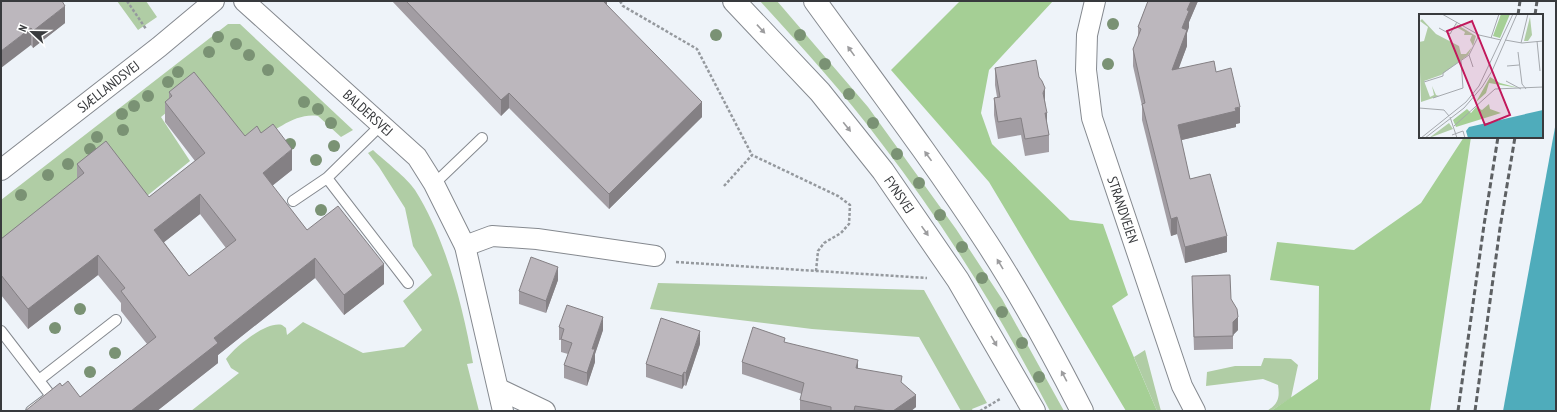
<svg xmlns="http://www.w3.org/2000/svg" width="1557" height="412" viewBox="0 0 1557 412" font-family="'PT Sans Narrow',sans-serif">
	<style>
		.green { fill: #b0cda5 }
		.forest { fill: #a5cf95 }
		.water { fill: #4facbb }
		.lines { fill: none; stroke-linecap: round; stroke-linejoin: round }
		.lane-casing { stroke: #85898f; stroke-width: 12 }
		.street-casing { stroke: #85898f; stroke-width: 22 }
		.secondary-casing { stroke: #85898f; stroke-width: 24 }
		.path { stroke: #95999e; stroke-width: 2.5; stroke-dasharray: 3 2; stroke-linecap: butt }
		.lane { stroke: #fff; stroke-width: 10 }
		.street { stroke: #fff; stroke-width: 20 }
		.secondary { stroke: #fff; stroke-width: 22 }
		.rail { stroke: #5d6063; stroke-width: 3; stroke-dasharray: 6 3; stroke-linecap: butt }
		.tree { fill: #7a9274 }
		.wall { fill: #a29da3; fill-rule: evenodd }
		.shaded-wall { fill: #848084 }
		.building { fill: #bcb7bd; stroke: #848084; fill-rule: evenodd }
		.oneway { fill: #9c9c9e }
		.labels { text-anchor: middle; stroke-width: 3; stroke-linejoin: round; paint-order: stroke }
		.street-label { font-size: 14px; fill: #383a3d; stroke: #fff }
		.inset-road { fill: none; stroke: #a5a9ae; stroke-width: 1 }
		.view { fill: #c2185b; fill-opacity: 0.15; stroke: #c2185b; stroke-width: 2 }
		.inset-edge { fill: none; stroke: #383a3d; stroke-width: 2 }
	</style>
	<rect width="100%" height="100%" fill="#eef3f9"/>
	<path class="green" d="M117,1H146L157,17L138,30Z
		M760,1H777L868,107L956,229L1002,299L1064,411H1050C1002,318 946,227 882,144C845,94 802,47 760,1Z
		M228,24H240L353,130L341,137L318,116C294,112 272,134 251,144L201,84L161,117L190,161L142,200L1,241V200Z
		M373,150C385,161 407,178 415,190C446,239 463,307 473,363L467,364L479,411H191L239,373L231,368L226,359C235,347 266,321 282,325L286,328L287,335L303,322L363,353L404,347L422,330L403,301L432,275L413,246L405,208L379,167L368,153Z
		M658,283L924,290L987,403L972,409L973,411H961L919,337L812,329L650,309Z
		M1145,350L1161,411H1157L1134,357Z
		M1264,358L1291,359L1298,365L1291,398L1271,411H1267C1278,404 1280,398 1278,385L1263,379L1206,386L1207,372L1235,366H1261Z"/>
	<path class="forest" d="M960,1H1053L989,70L981,113L992,144L1070,220L1103,224L1128,295L1112,306L1157,411H1126L989,182L891,70Z
		M1464,137H1471L1430,411H1271L1318,379L1319,286L1270,280L1277,242L1354,250L1421,203Z"/>
	<path class="water" d="M1556,122V411H1503Z"/>
	<g class="lines">
		<g class="lane-casing">
			<path id="lane" d="M327,178L408,283
				M434,184L482,138
				M293,201L327,178L381,125
				M1,331L51,396L31,411
				M39,380L116,320"/>
		</g>
		<g class="street-casing">
			<g id="street">
				<path id="s1" d="M244,1L417,157L434,184L465,246L503,411"/>
				<path id="s2" d="M1095,1L1087,35L1086,70L1092,118L1182,386L1195,411"/>
				<path id="s3" d="M1,170L159,47L214,1"/>
				<path d="M465,246L492,236L537,239L655,256"/>
				<path d="M499,389L545,411"/>
			</g>
		</g>
		<g class="secondary-casing">
			<g id="secondary">
				<path id="s4" d="M734,1L820,92L883,171L958,280L1034,411"/>
				<path d="M815,1C873,81 933,160 987,243C1022,297 1053,354 1082,411"/>
			</g>
		</g>
		<path class="path" d="M127,1L146,29
			M620,1L623,6L697,49L752,155
			M724,186L752,155L838,196L850,205L849,224L841,233L824,243L818,251L816,271
			M676,262L927,278
			M980,411L1000,399"/>
		<use href="#lane" class="lane"/>
		<use href="#street" class="street"/>
		<use href="#secondary" class="secondary"/>
		<path class="rail" d="M1518,15L1520,1
			M1535,15L1537,1
			M1458,411L1484,225L1498,137
			M1475,411L1500,228L1515,137"/>
	</g>
	<g class="tree">
		<circle cx="1113" cy="24" r="6"/>
		<circle cx="716" cy="35" r="6"/>
		<circle cx="800" cy="35" r="6"/>
		<circle cx="218" cy="37" r="6"/>
		<circle cx="236" cy="44" r="6"/>
		<circle cx="209" cy="52" r="6"/>
		<circle cx="249" cy="55" r="6"/>
		<circle cx="825" cy="64" r="6"/>
		<circle cx="1108" cy="64" r="6"/>
		<circle cx="268" cy="70" r="6"/>
		<circle cx="178" cy="72" r="6"/>
		<circle cx="168" cy="82" r="6"/>
		<circle cx="849" cy="94" r="6"/>
		<circle cx="148" cy="96" r="6"/>
		<circle cx="304" cy="102" r="6"/>
		<circle cx="134" cy="106" r="6"/>
		<circle cx="318" cy="109" r="6"/>
		<circle cx="122" cy="114" r="6"/>
		<circle cx="331" cy="123" r="6"/>
		<circle cx="873" cy="123" r="6"/>
		<circle cx="123" cy="130" r="6"/>
		<circle cx="97" cy="137" r="6"/>
		<circle cx="290" cy="144" r="6"/>
		<circle cx="334" cy="146" r="6"/>
		<circle cx="90" cy="149" r="6"/>
		<circle cx="897" cy="154" r="6"/>
		<circle cx="316" cy="160" r="6"/>
		<circle cx="68" cy="164" r="6"/>
		<circle cx="48" cy="175" r="6"/>
		<circle cx="919" cy="183" r="6"/>
		<circle cx="21" cy="195" r="6"/>
		<circle cx="321" cy="210" r="6"/>
		<circle cx="940" cy="215" r="6"/>
		<circle cx="962" cy="247" r="6"/>
		<circle cx="982" cy="278" r="6"/>
		<circle cx="80" cy="309" r="6"/>
		<circle cx="1002" cy="312" r="6"/>
		<circle cx="55" cy="328" r="6"/>
		<circle cx="1022" cy="343" r="6"/>
		<circle cx="115" cy="353" r="6"/>
		<circle cx="90" cy="372" r="6"/>
		<circle cx="1039" cy="377" r="6"/>
	</g>
	<path class="wall" d="M1,1L65,23L33,48Z
		M392,1H607V6L702,117L609,209L509,108L501,116Z
		M1148,1H1198L1189,22V27L1187,33V46L1178,69L1216,72L1240,123L1236,124V127L1181,140L1190,179L1227,252L1185,263L1177,234L1171,236L1142,120V106L1133,66V49L1138,38V27Z
		M995,68L1039,77L1045,100L1047,124L1049,135V152L1025,156L1021,135L998,139L994,115V98L997,97L995,85Z
		M169,92L245,136L261,133L292,170L272,186L307,230L384,284L344,315L315,278L218,355V363L157,411H25L62,386L80,397L147,344L121,311V303L98,275L28,329L1,295V239L77,179V164L149,197L195,161L165,122V102L169,99ZM200,214L226,248L189,276L164,242Z
		M558,280L546,313L519,304V291Z
		M1192,289L1231,299L1238,330L1233,335V349L1194,350Z
		M559,327L603,330L595,354V362L587,386L564,378V365L568,354L561,352V340H559Z
		M785,343L858,369L902,383L916,407L911,411H800V400L802,394L742,374V362Z
		M700,344L686,386L684,385L682,389L646,377V364Z"/>
	<path class="shaded-wall" d="M605,1H607V14L604,2Z
		M1191,1H1198L1189,22V27L1187,33V46L1172,87V70L1187,10Z
		M65,6V23L33,48V31Z
		M31,28V45L1,68V51Z
		M1045,88V106L1043,93Z
		M509,93V108L501,116V100Z
		M702,102V117L609,209V194Z
		M1240,107V123L1236,124V127L1178,141V125Z
		M1045,113H1047V130Z
		M292,149V170L263,193V173Z
		M200,194V214L154,250V230Z
		M1177,217V234L1171,236V219Z
		M1227,236V252L1185,263V247Z
		M98,255V275L28,329V309Z
		M315,258V278L218,355V363L157,411H131L214,338Z
		M384,264V284L344,315V295Z
		M558,267V280L546,313V301Z
		M603,317V330L595,354V362L587,386V373L592,349Z
		M1238,317V330L1233,335V322Z
		M700,331V344L686,386V373Z
		M2,348V368L1,369V349Z
		M858,360V372L856,368Z
		M684,372V385L682,389V376Z
		M916,395V407L911,411H893Z"/>
	<path class="building" d="M1,1H62L65,6L33,31L31,28L1,51Z
		M406,1H605L604,2L702,102L609,194L509,93L501,100Z
		M1148,1H1191L1187,10L1189,11L1182,28L1187,30L1172,70L1214,61L1216,72L1231,68L1240,107L1235,108L1236,111L1178,125L1190,179L1210,174L1227,236L1185,247L1177,217L1171,219L1142,104L1145,103L1133,49L1141,29L1138,27Z
		M1036,60L1039,77L1042,81L1045,88L1043,93L1047,113H1045L1049,135L1025,139L1021,118L998,122L994,98L1000,97L995,68Z
		M194,72L245,136L257,126L261,133L273,124L292,149L263,173L307,230L338,206L384,264L344,295L315,258L214,338L218,343L131,411H25L60,383L62,386L68,381L80,397L156,337L121,291L125,288L98,255L28,309L1,275V239L84,173L77,164L106,141L149,197L205,153L165,102L172,96L169,92ZM200,194L236,240L189,276L154,230Z
		M531,257L558,267L546,301L519,291Z
		M1230,275L1231,299L1237,309L1238,317L1233,322V336L1194,337L1192,276Z
		M567,305L603,317L592,349H595L587,373L564,365L572,343L561,339L564,329L559,327Z
		M661,318L700,331L686,373L684,372L682,376L646,364Z
		M753,327L785,338L784,342L858,360L856,368L902,376L901,382L916,395L893,411H889L855,406L854,411H831V407L800,400L804,383L742,362Z"/>
	<defs><path id="oneway-solid" d="M-6-.8H1V-3.2L6.5 0L1 3.2V.8H-6Z"/></defs>
	<g class="oneway">
		<use href="#oneway-solid" transform="translate(761 29) rotate(47)"/>
		<use href="#oneway-solid" transform="translate(851 51) rotate(-126)"/>
		<use href="#oneway-solid" transform="translate(847 127) rotate(51)"/>
		<use href="#oneway-solid" transform="translate(928 156) rotate(-126)"/>
		<use href="#oneway-solid" transform="translate(925 231) rotate(55)"/>
		<use href="#oneway-solid" transform="translate(1000 264) rotate(-121)"/>
		<use href="#oneway-solid" transform="translate(994 341) rotate(60)"/>
		<use href="#oneway-solid" transform="translate(1064 376) rotate(-118)"/>
	</g>
	<g class="labels">
		<g class="street-label">
			<text dy="5" stroke="none"><textPath href="#s3" startOffset="136">SJÆLLANDSVEJ</textPath></text>
			<text dy="5" stroke="none"><textPath href="#s1" startOffset="167">BALDERSVEJ</textPath></text>
			<text dy="5" stroke="none"><textPath href="#s4" startOffset="255">FYNSVEJ</textPath></text>
			<text dy="5" stroke="none"><textPath href="#s2" startOffset="215">STRANDVEJEN</textPath></text>
		</g>
	</g>
	<g transform="translate(1419 14)">
		<rect width="124" height="124" fill="#eef3f9"/>
		<path d="M111,3L113,21L109,27H105ZM3,5L17,20L40,32L42,40H47L53,33L49,41L22,61L5,67L11,83L15,81L13,72L17,81L20,82L2,88L0,28L5,27L9,13L1,7ZM37,10L57,22L54,32L51,26L53,21H45L46,18L39,14ZM30,109L34,115L10,124Z" fill="#b0cda5"/>
		<path d="M82,0H91L81,24L74,22ZM71,63L81,69L100,74L70,69L67,79L57,88ZM70,90L71,95L82,99L37,113L34,106L48,95L52,99L57,93L63,96Z" fill="#a5cf95"/>
		<path d="M124,96V124H49L47,117L50,113Z" fill="#4facbb"/>
		<path class="inset-road" d="M23,0L60,21L82,26M20,14L31,20L38,8M72,24L80,0M86,26L103,29L124,27M118,27L121,57M102,29L109,0M99,38L103,70L107,75M50,41L54,53M88,52L100,51M87,67L102,75M5,68L24,62V59L50,41L60,21M14,84L44,74L42,47M0,94L25,96L30,102M31,103L38,124M35,112L76,75L124,73M33,121L44,117L46,124M2,124L47,88L60,72L94,0M6,124L45,94L63,73L73,57L98,0"/>
		<path class="view" d="M53,7L91,101L66,111L28,17Z"/>
		<rect width="124" height="124" class="inset-edge"/>
	</g>
	<rect width="1557" height="412" fill="none" stroke="#383a3d" stroke-width="4"/>
	<g transform="translate(32 32) rotate(292)" stroke="#ffffff" stroke-width="3" paint-order="stroke">
	<path d="M0-3L7 15L0 10L-7 15Z" fill="#383a3d"/>
	<text y="-6" font-size="11" font-weight="bold" text-anchor="middle" fill="#383a3d">N</text>
	</g>
</svg>
